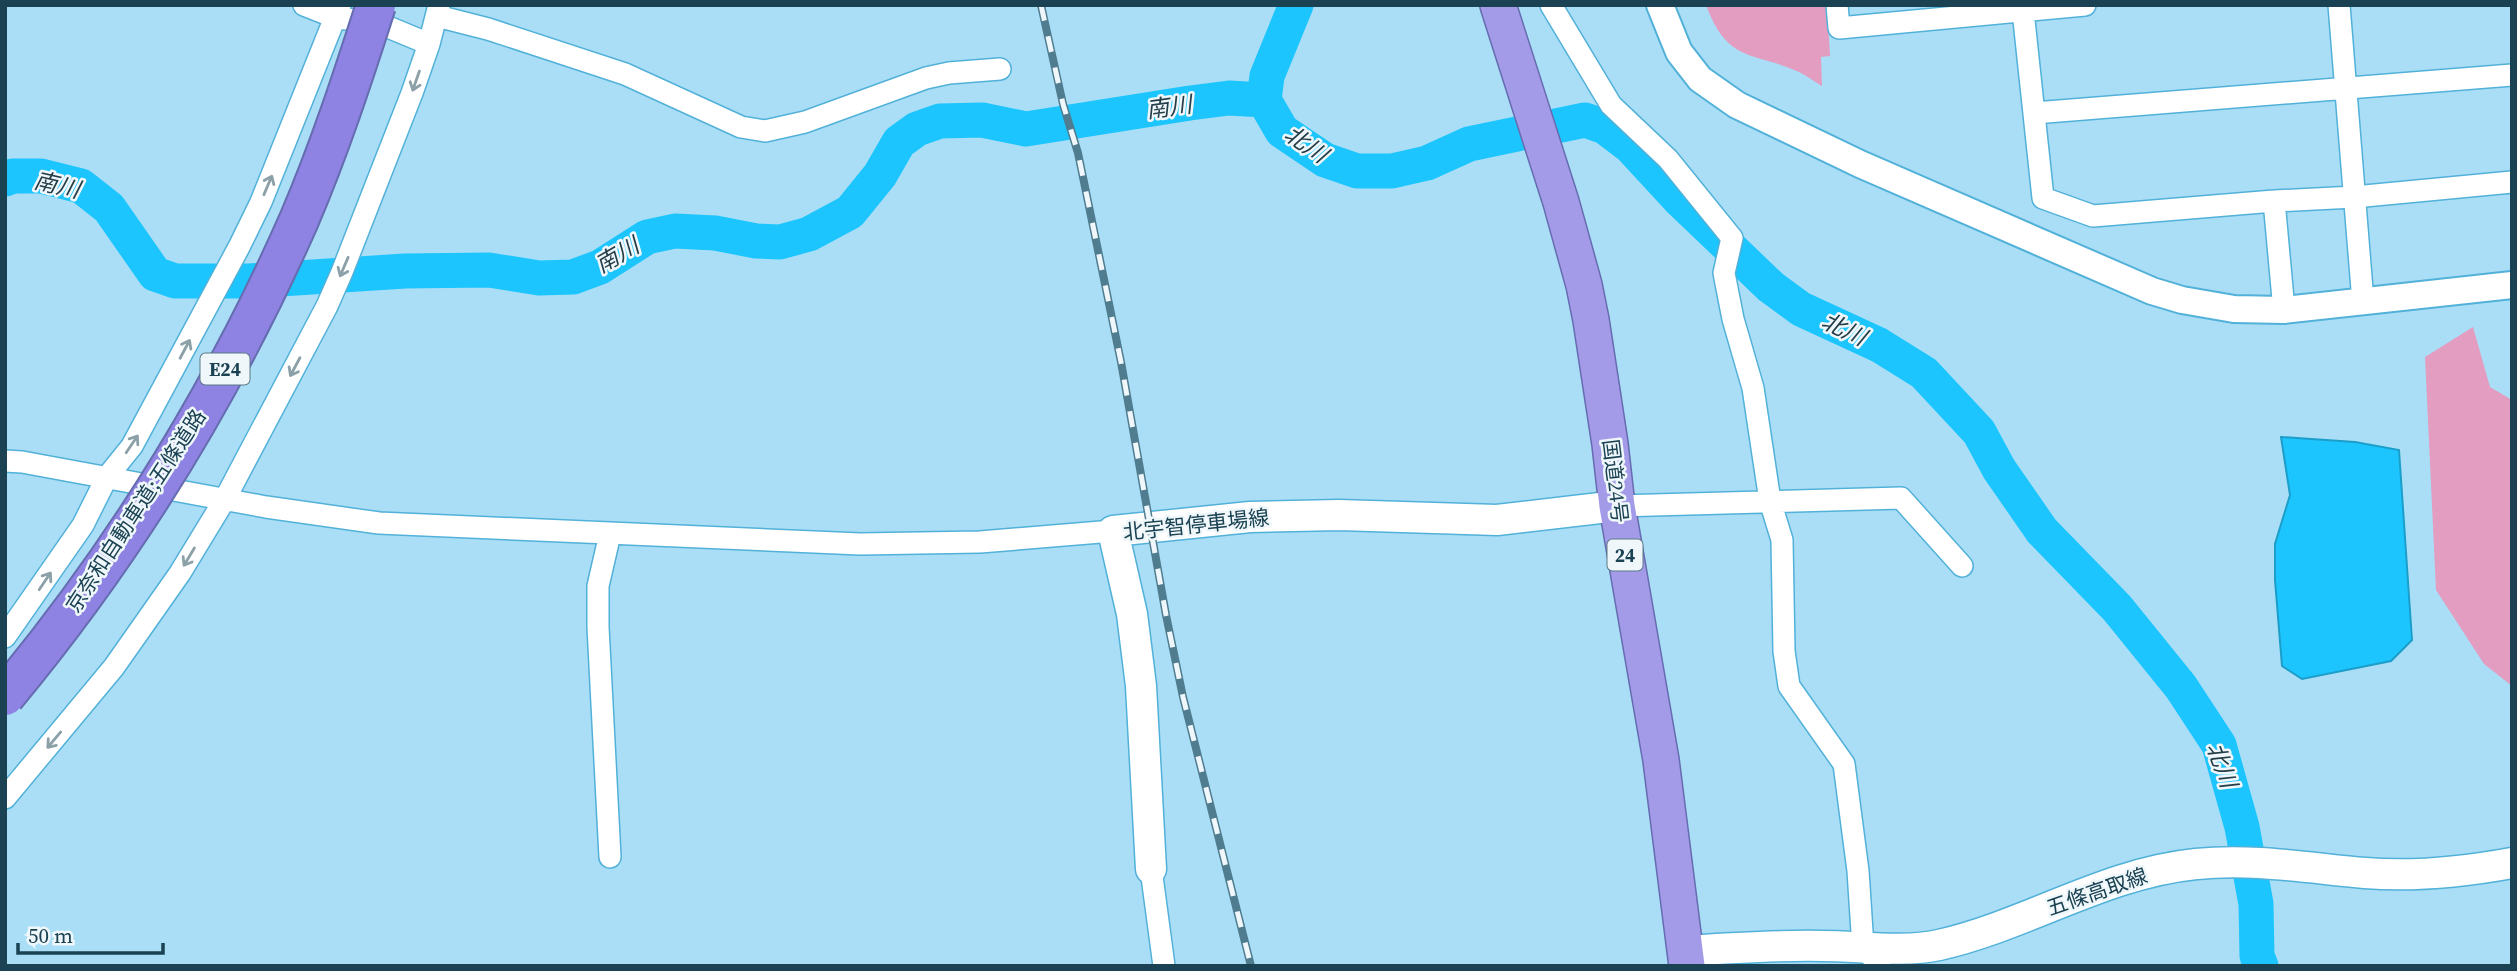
<svg xmlns="http://www.w3.org/2000/svg" width="2517" height="971" viewBox="0 0 2517 971" font-family="'Source Serif 4','Noto Sans JP',serif">
	<style>
		.green { fill: #e29dc0 }
		.water { fill: #1cc5fd; stroke: #1b9eca; stroke-width: 2 }
		.lines { fill: none; stroke-linecap: round; stroke-linejoin: round }
		.river { stroke: #1cc5fd; stroke-width: 35 }
		.minor-casing { stroke: #52b1d8; stroke-width: 24 }
		.tertiary-casing { stroke: #52b1d8; stroke-width: 30 }
		.secondary-casing { stroke: #52b1d8; stroke-width: 33 }
		.trunk-casing { stroke: #656cb0; stroke-width: 38 }
		.minor { stroke: #fff; stroke-width: 21 }
		.tertiary { stroke: #fff; stroke-width: 26 }
		.secondary { stroke: #fff; stroke-width: 30 }
		.trunk { stroke: #a49be8; stroke-width: 35 }
		.rail-casing { stroke: #507c8f; stroke-width: 8 }
		.rail { stroke: #eff7fb; stroke-width: 5; stroke-dasharray: 16; stroke-linecap: butt }
		.motorway-bridge-casing { stroke: #656cb0; stroke-width: 42; stroke-linecap: butt }
		.motorway-bridge { stroke: #8e82e2; stroke-width: 38 }
		.oneway { stroke: #8ca0a8 }
		.labels { text-anchor: middle; stroke-width: 5; stroke-linejoin: round; paint-order: stroke }
		.shield { fill: #eff7fb; stroke: #5a7885; stroke-width: 2 }
		.shield-label { font-size: 19px; font-weight: bold; fill: #1a4252 }
		.street-label { font-size: 21px; fill: #1a4252; stroke: #eff7fb }
		.water-label { font-size: 23px; font-style: italic; fill: #253d47; stroke: #eff7fb }
	</style>
	<rect width="100%" height="100%" fill="#aadef6"/>
	<path class="green" d="M1706,5H1827L1830,56L1821,57L1822,86C1815,82 1807,76 1799,72C1753,51 1728,64 1706,5Z
		M2473,327L2490,387L2512,400V686L2484,664L2436,590L2425,357Z"/>
	<path class="water" d="M2281,437L2355,442L2399,450L2412,640L2391,661L2302,679L2282,666L2275,580V544L2290,495Z"/>
	<g class="lines">
		<path class="river" d="M1296,5L1267,76L1264,100L1282,131L1325,160L1357,171H1392L1427,163L1469,144L1585,120L1605,127L1630,146L1678,198L1771,287L1801,309L1879,345L1924,373L1979,432L1999,469L2042,531L2117,608L2181,687L2219,745L2242,827L2256,904L2257,956L2261,966
			M5,179L13,176H41L81,186L109,208L155,274L175,281H249L405,271L489,270L539,278L573,277L600,267L647,237L675,231L715,233L756,241L780,242L809,234L850,212L880,175L899,142L917,129L940,121L982,120L1026,129L1190,103L1229,98L1264,100"/>
		<g class="minor-casing">
			<path id="minor" d="M304,5L337,18L376,22L429,44
				M1551,5L1611,105L1668,159L1732,238L1724,273L1733,319L1753,388L1770,501L1782,540L1784,651L1789,686L1844,764L1858,871L1863,947L1880,966
				M1837,5L1839,28L2085,5
				M2339,5L2363,302
				M2023,11L2043,198L2093,216L2274,201
				M437,16L488,29L625,74L741,127L765,131L805,122L926,78L949,73L1000,69
				M2034,113L2512,75
				M2284,310L2274,201L2354,197L2512,182
				M5,461L22,462L266,507L379,523L860,544L980,542L1113,531
				M1617,506L1901,498L1962,566
				M610,534L598,586V627L610,857
				M5,637L83,525L107,477L132,446L239,247L261,202L340,5
				M5,798L114,667L180,573L225,499L327,306L342,272L412,93L429,44L439,5
				M1151,869L1164,966"/>
		</g>
		<g class="tertiary-casing">
			<path id="tertiary" d="M1660,5L1679,52L1700,79L1737,105L1860,164L2152,291L2182,300L2234,309L2284,310L2512,285"/>
		</g>
		<g class="secondary-casing">
			<path id="secondary" d="M1151,869L1141,686L1132,614L1113,531L1250,517L1339,515L1497,520L1617,506
				M1686,951C1731,948 1777,945 1823,946C1860,946 1903,953 1939,945C2027,925 2105,873 2196,864C2252,858 2308,868 2365,873C2414,877 2463,872 2512,863"/>
		</g>
		<g class="trunk-casing">
			<path id="trunk" d="M1498,5L1561,202L1584,285L1591,320L1610,444L1617,506L1661,760L1687,966"/>
		</g>
		<use href="#minor" class="minor"/>
		<use href="#tertiary" class="tertiary"/>
		<use href="#secondary" class="secondary"/>
		<use href="#trunk" class="trunk"/>
		<g class="rail-casing">
			<path id="rail" d="M1041,5L1063,104L1078,153L1121,362L1166,615L1183,697L1251,966"/>
		</g>
		<use href="#rail" class="rail"/>
		<g class="motorway-bridge-casing">
			<path id="motorway-bridge" d="M5,696C124,553 224,390 299,220C329,150 353,77 376,5"/>
		</g>
		<use href="#motorway-bridge" class="motorway-bridge"/>
	</g>
	<defs><path id="oneway-shaft" d="M-6 0H5M1.5-3L5.5 0L1.5 3" fill="none" stroke-width="1.6" stroke-linecap="round" stroke-linejoin="round" transform="scale(1.75)"/></defs>
	<g class="oneway">
		<use href="#oneway-shaft" transform="translate(416 81) rotate(109)"/>
		<use href="#oneway-shaft" transform="translate(268 185) rotate(-67)"/>
		<use href="#oneway-shaft" transform="translate(344 267) rotate(113)"/>
		<use href="#oneway-shaft" transform="translate(185 349) rotate(-62)"/>
		<use href="#oneway-shaft" transform="translate(295 367) rotate(118)"/>
		<use href="#oneway-shaft" transform="translate(132 444) rotate(-56)"/>
		<use href="#oneway-shaft" transform="translate(189 557) rotate(121)"/>
		<use href="#oneway-shaft" transform="translate(45 581) rotate(-56)"/>
		<use href="#oneway-shaft" transform="translate(54 740) rotate(130)"/>
	</g>
	<g class="labels">
		<g class="shield">
			<rect x="200.5" y="353.5" width="49" height="31" rx="5"/>
			<rect x="1607.5" y="539.5" width="35" height="31" rx="5"/>
		</g>
		<g class="shield-label">
			<text x="225" y="376">E24</text>
			<text x="1625" y="562">24</text>
		</g>
		<g class="street-label">
			<text transform="translate(1615 481) rotate(83)" y="7">国道24号</text>
			<text transform="translate(136 511) rotate(-57)" y="7">京奈和自動車道;五條道路</text>
			<text transform="translate(1196 525) rotate(-6)" y="7">北宇智停車場線</text>
			<text transform="translate(2097 892) rotate(-19)" y="7">五條高取線</text>
		</g>
		<g class="water-label">
			<text transform="translate(1169 107) rotate(-8)" y="8">南川</text>
			<text transform="translate(1306 144) rotate(34)" y="8">北川</text>
			<text transform="translate(57 185) rotate(13)" y="8">南川</text>
			<text transform="translate(617 255) rotate(-30)" y="8">南川</text>
			<text transform="translate(1844 329) rotate(25)" y="8">北川</text>
			<text transform="translate(2222 765) rotate(70)" y="8">北川</text>
		</g>
	</g>
	<rect width="2517" height="971" fill="none" stroke="#1a4252" stroke-width="14"/>
	<path d="M18 943v10h145v-10" fill="none" stroke="#1a4252" stroke-width="3.5"/>
	<text x="28" y="943" font-size="21" fill="#1a4252" stroke="#eff7fb" stroke-width="5" paint-order="stroke">50 m</text>
</svg>
